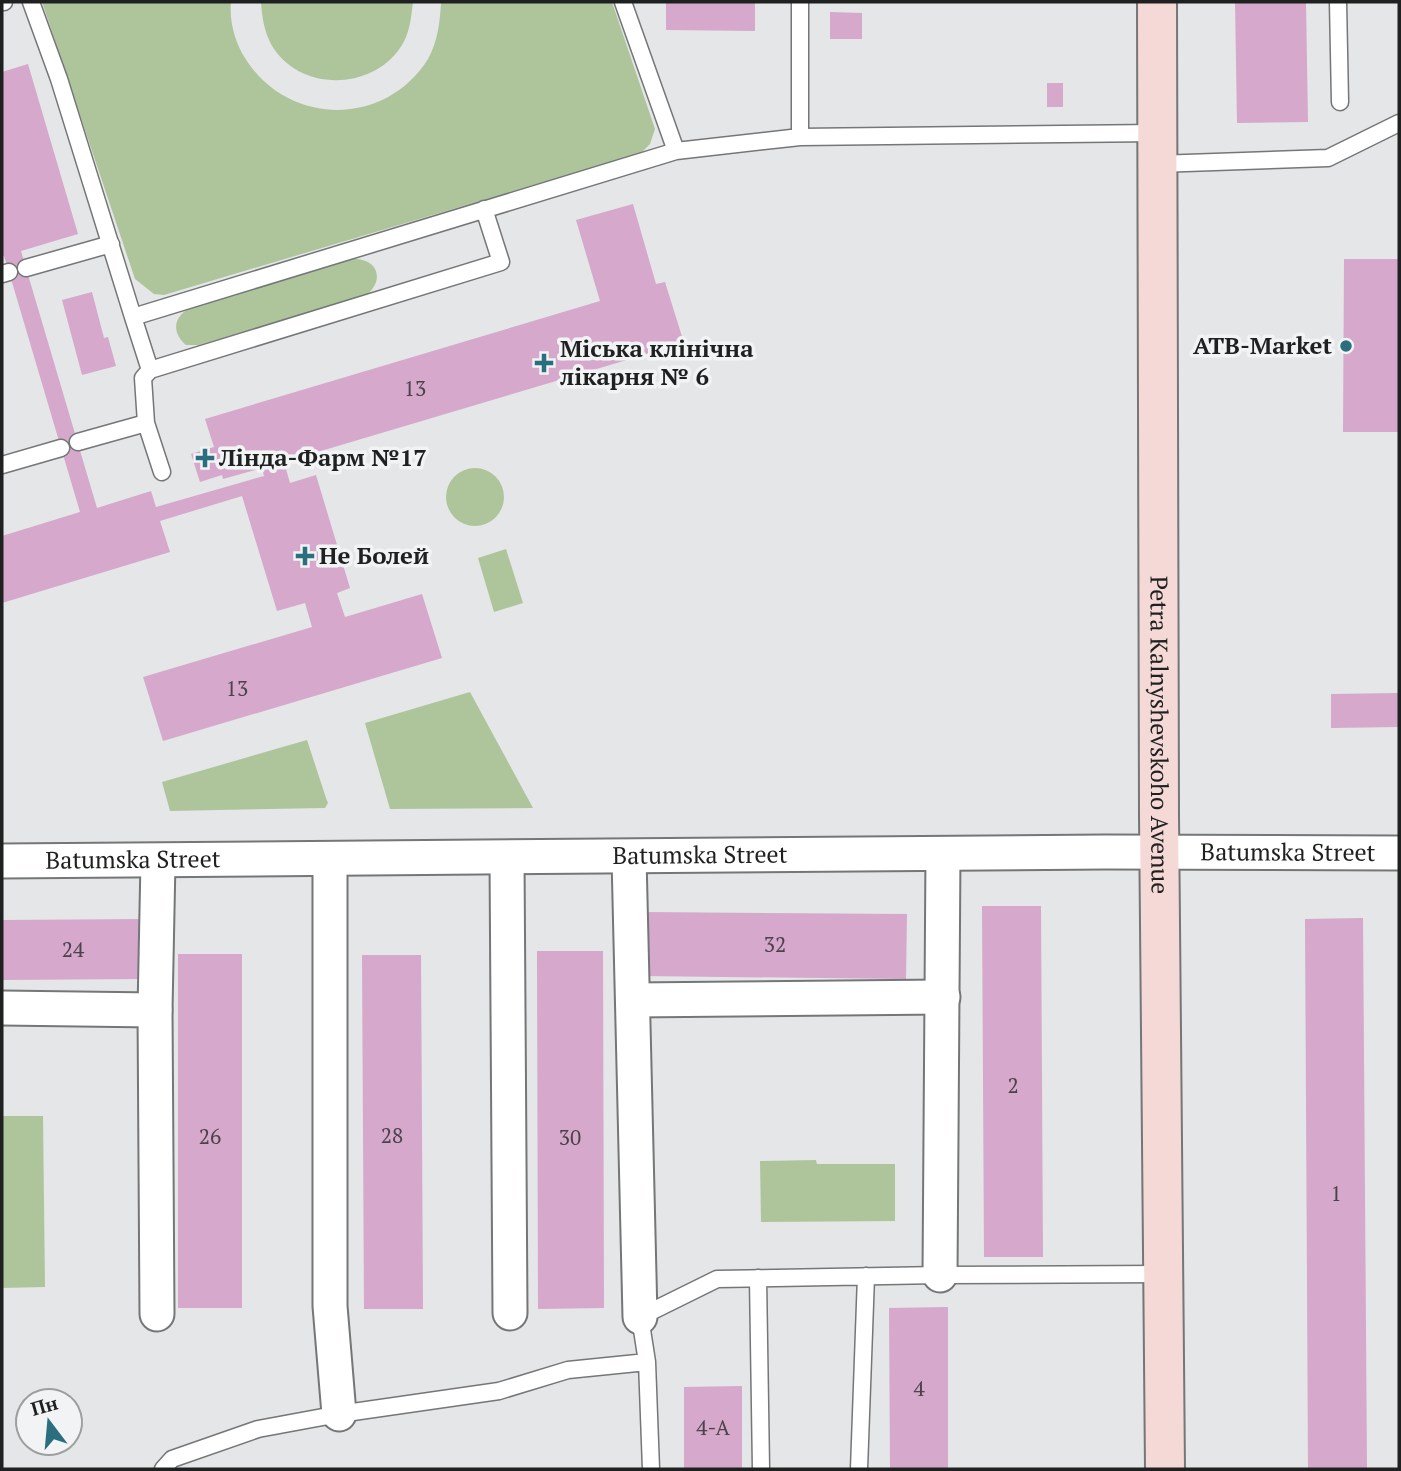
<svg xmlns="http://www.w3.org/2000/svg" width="1401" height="1471" viewBox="0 0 1401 1471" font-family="'PT Serif',serif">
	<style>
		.green { fill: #aec59b }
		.building { fill: #d5a8cc }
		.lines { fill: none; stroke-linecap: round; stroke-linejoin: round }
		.lane-casing { stroke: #747677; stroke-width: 19 }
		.street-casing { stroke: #747677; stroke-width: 37 }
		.secondary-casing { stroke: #747677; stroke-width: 42 }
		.lane { stroke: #fff; stroke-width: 16 }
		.street { stroke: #fff; stroke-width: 33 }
		.secondary { stroke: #f5d9d6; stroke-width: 38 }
		.poi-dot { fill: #2b6f7f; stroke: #f1f3f4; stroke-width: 2.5 }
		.labels { text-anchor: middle; stroke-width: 7; stroke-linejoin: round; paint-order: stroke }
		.number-label { font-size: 21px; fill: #4c424b }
		.poi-label { font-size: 24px; font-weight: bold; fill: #1f2020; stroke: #f1f3f4; text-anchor: start }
		.street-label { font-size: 24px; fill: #1f2020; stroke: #f1f3f4 }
	</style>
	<rect width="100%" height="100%" fill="#e4e6e7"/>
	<path class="green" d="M42,2H231C229,21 235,42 245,58C287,126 385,128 428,59C438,41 440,21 441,2H612L655,129L650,144L641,153L164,295L154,294L135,279Z
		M261,2H413C411,18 410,34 400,48C370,92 297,91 271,44C264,30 262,17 261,2Z
		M353,259C379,258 385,282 365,296L199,345H186C173,334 172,319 188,309Z
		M446 497a29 29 0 1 1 58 0a29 29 0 1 1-58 0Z
		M506,549L523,603L494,612L478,558Z
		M470,692L533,808L390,809L365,723Z
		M307,740L326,798L328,803L325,808L170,811L162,782Z
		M2,1116H43L45,1287L2,1288Z
		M816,1160L817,1164H895V1221L761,1222L760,1161Z"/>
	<path class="building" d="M666,2H755V31L666,30Z
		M1235,2H1306L1308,122L1237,123Z
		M830,12L862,13V39H830Z
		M28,64L78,234L21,251L97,508L151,491L156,507L264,476L262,468L223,479L222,475L200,482L191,454L214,447L205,419L600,301L576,220L633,204L656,284L665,282L684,343L284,462L290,483L316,475L350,588L337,593L345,617L422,594L442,658L163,741L143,677L312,627L305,603L277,611L242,496L160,521L170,552L2,603V536L80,512L9,272L4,256H2V72Z
		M1047,83H1063V107H1047Z
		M1344,259H1399V432H1343Z
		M92,292L104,338L108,337L116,366L82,375L62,300Z
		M1399,693V727L1331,728V694Z
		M982,906H1041L1043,1257H984Z
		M643,912L907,914L906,979L642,976Z
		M1363,918L1367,1469H1308L1305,919Z
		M145,919V979L2,980V920Z
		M537,951H603L604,1308L538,1309Z
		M178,954H242V1308H178Z
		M362,955H421L423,1309H364Z
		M948,1307V1469H890L889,1308Z
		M742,1386V1469H684V1387Z"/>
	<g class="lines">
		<g class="lane-casing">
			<path id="lane" d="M2,2H4
				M31,2L59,79L133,317L676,151L800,137L1157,133
				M623,2L676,151
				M1338,2L1340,102
				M800,137V2
				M1157,164L1328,158L1399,123
				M26,268L111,244
				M2,274L9,272
				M133,317L150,370L143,378L146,423L162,472
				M150,370L501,262L484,209
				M78,442L146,423
				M2,465L61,448
				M758,1278L761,1469
				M163,1469L172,1459L258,1429L339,1414L499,1391L568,1370L647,1362
				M651,1469L647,1362L640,1317L717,1279L940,1275L1162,1274
				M859,1469L866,1276"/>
		</g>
		<g class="street-casing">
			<g id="street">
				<path d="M629,857L640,1317"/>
				<path d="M507,858L510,1313"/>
				<path d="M330,860V1306L339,1414"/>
				<path id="s1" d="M2,861L1105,852L1399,853"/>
				<path d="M633,1000L943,997"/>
				<path d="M2,1008L155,1010"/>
				<path d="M940,1275L943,854"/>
				<path d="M157,1314L155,1010L158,861"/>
			</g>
		</g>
		<g class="secondary-casing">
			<g id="secondary">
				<path id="s2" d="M1157,2L1159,815L1165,1469"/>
			</g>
		</g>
		<use href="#lane" class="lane"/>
		<use href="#street" class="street"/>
		<use href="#secondary" class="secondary"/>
	</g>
	<g class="poi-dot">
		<circle cx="1346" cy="346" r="7"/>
		<path d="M540.5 352.5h7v7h7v7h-7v7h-7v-7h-7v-7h7z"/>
		<path d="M201.5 447.5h7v7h7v7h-7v7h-7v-7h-7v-7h7z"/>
		<path d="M301.5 545.5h7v7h7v7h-7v7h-7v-7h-7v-7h7z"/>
	</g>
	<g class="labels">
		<g class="number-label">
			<text x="415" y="396">13</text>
			<text x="237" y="696">13</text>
			<text x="775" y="952">32</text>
			<text x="73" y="957">24</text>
			<text x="1013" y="1093">2</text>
			<text x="392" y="1143">28</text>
			<text x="210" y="1144">26</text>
			<text x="570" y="1145">30</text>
			<text x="1336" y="1201">1</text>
			<text x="919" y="1396">4</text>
			<text x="713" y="1435">4-А</text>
		</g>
		<g class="poi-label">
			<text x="1332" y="354" text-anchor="end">ATB-Market</text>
			<text x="560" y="357">Міська клінічна<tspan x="560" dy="28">лікарня № 6</tspan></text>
			<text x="219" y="466">Лінда-Фарм №17</text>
			<text x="319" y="564">Не Болей</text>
		</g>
		<g class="street-label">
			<text dy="8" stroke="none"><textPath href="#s2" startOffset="733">Petra Kalnyshevskoho Avenue</textPath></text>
			<text dy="8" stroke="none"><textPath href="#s1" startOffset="1286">Batumska Street</textPath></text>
			<text dy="8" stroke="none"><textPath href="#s1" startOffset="698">Batumska Street</textPath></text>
			<text dy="8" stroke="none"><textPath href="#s1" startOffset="131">Batumska Street</textPath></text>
		</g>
	</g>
	<rect width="1401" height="1471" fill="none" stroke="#1f2020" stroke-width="7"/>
	<g transform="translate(49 1422) rotate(344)"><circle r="33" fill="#f1f3f4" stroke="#9d9f9f" stroke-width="2"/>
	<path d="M0-5L12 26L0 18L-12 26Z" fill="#2b6f7f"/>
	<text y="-10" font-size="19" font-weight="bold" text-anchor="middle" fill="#1f2020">Пн</text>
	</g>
</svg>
